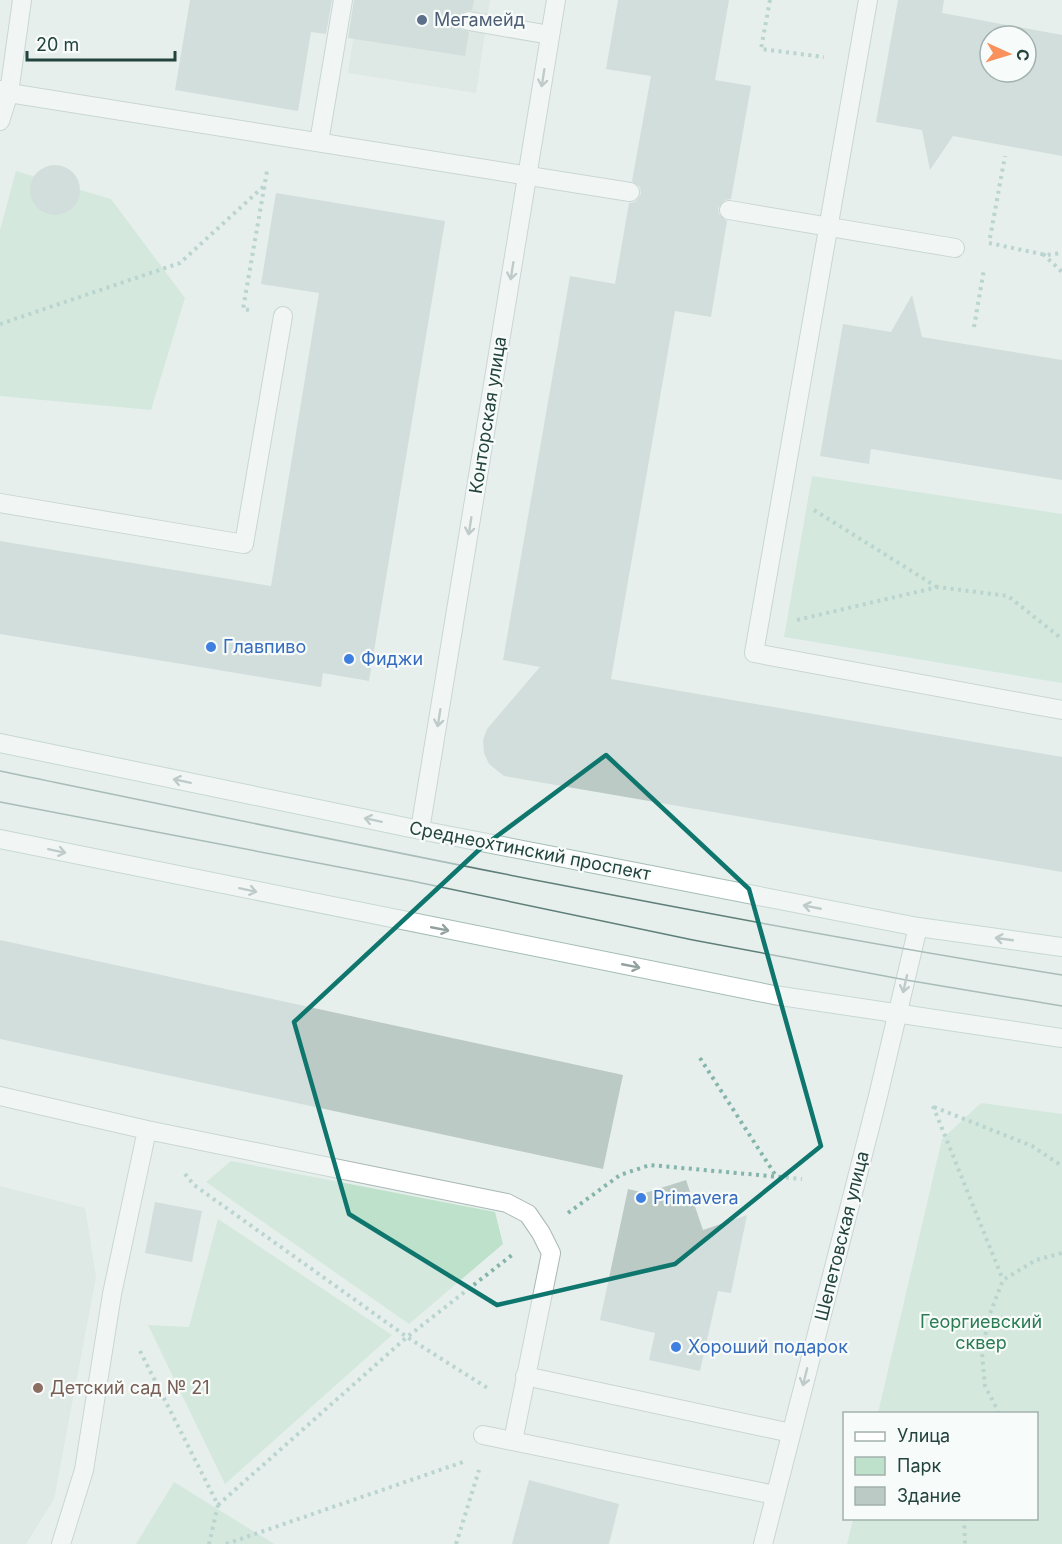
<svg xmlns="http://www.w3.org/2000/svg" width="1062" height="1544" viewBox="0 0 1062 1544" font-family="Inter,sans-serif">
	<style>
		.built { fill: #d4dfdb }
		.green { fill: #bee1cb }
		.building { fill: #bbcac5; fill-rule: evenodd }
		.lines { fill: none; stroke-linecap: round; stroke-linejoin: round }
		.lane-casing { stroke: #a8b8b4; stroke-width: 20 }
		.street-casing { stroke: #a8b8b4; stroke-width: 20 }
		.secondary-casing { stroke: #a3bcb5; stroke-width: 20 }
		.path { stroke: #85b4aa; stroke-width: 4; stroke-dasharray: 3 4.5; stroke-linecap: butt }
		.lane { stroke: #fff; stroke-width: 18 }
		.street { stroke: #fff; stroke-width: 18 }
		.secondary { stroke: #fff; stroke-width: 18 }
		.tram { stroke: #5e7e78; stroke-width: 1.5 }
		.oneway { stroke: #91a19e }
		.marked { fill: none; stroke: #0f766e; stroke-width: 4.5; stroke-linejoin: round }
		.service-dot { fill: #5c6f8a; stroke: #f7fbf9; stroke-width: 2 }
		.shop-dot { fill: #3f7fe0; stroke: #f7fbf9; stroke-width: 2 }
		.education-dot { fill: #8d6e63; stroke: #f7fbf9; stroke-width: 2 }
		.labels { text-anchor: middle; stroke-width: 4.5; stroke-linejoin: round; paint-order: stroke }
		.service-label { font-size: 18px; fill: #4e5e75; stroke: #f7fbf9; text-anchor: start }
		.street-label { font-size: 18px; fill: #23433d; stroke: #f7fbf9 }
		.shop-label { font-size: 18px; fill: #366cbe; stroke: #f7fbf9; text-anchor: start }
		.park-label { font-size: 18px; fill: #2b7c52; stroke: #f7fbf9 }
		.education-label { font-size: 18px; fill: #785e54; stroke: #f7fbf9; text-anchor: start }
	</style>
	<rect width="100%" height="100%" fill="#e6efec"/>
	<path class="built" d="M359,0H490L476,93L348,73Z
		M0,1186L85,1208L96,1277L54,1499L26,1544H0Z"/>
	<path class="green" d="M16,171L111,199L185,298L151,410L0,396V230Z
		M812,476L1062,514V683L784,637Z
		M981,1103L1062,1114V1544H847L853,1519L1036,1518V1414L878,1413L942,1139Z
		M231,1161L495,1212L503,1244L409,1324L206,1182Z
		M218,1219L392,1335L225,1484L148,1325L189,1327Z
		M174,1482L274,1544H136Z"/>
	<path class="building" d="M190,0H332L326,34L311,32L298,111L175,90Z
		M354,0H474L472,10L465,11L458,20L461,29L469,32L465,56L348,38Z
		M618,0H729L715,80L751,86L731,199L725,200L718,208L719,214L727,221L711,317L675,311L611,679L1062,757V872L504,776L489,764L484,753L483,740L487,729L540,667L503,660L570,276L615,284L629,203L635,202L641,194L640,187L632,181L651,76L606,69Z
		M898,0H944L942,13L1062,35V156L953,136L930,170L922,130L876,122ZM990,36H1026V72H990Z
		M30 190a25 25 0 1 1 50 0a25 25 0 1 1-50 0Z
		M276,193L445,221L369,681L323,673L321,687L0,634V541L271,586L319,293L261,284Z
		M912,295L922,337L1062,360V480L871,449L869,464L820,456L843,324L891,332Z
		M0,940L623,1075L603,1169L0,1039Z
		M686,1180L703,1230L747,1215L731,1293L718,1291L700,1371L649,1360L655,1333L600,1320L628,1189L645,1193Z
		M155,1202L202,1211L192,1262L145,1253Z
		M529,1480L619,1504L609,1544H512Z"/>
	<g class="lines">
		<g class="lane-casing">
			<path id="lane" d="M868,0L754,653L1062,710
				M469,21L550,35
				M0,90L9,93L630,192
				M0,121L9,93L22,0
				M319,142L343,0
				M729,210L955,248
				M0,503L244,544L283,316
				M0,1096L147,1130L507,1203L528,1214L541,1233L551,1253L513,1441
				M525,1376L791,1433
				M483,1435L775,1495
				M61,1544L84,1470L112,1294L147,1130"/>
		</g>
		<g class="street-casing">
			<path id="street" d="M420,830L556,0
				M763,1544L878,1096L918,927"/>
		</g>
		<g class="secondary-casing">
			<path id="secondary" d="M0,743L420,830L918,927L1062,947
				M0,839L774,995L1062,1038"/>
		</g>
		<path class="path" d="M770,0L761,49L824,57
			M990,238L1005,156
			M989,243L1046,255L1062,253
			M1043,254L1062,272
			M249,310L243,309L267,171
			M0,324L180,263L264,186
			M974,327L984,269
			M814,510L937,587
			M797,620L938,587L1008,596L1062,639
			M700,1058L776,1176
			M933,1106L1003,1280
			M934,1107L1032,1146L1062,1166
			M185,1174L194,1185L407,1337L489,1389
			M568,1213L620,1175L650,1165L802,1179
			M140,1351L218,1505L209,1544
			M998,1414L996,1407L985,1386L982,1353L989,1316L1003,1280L1036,1260L1062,1253
			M218,1505L407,1337L512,1255
			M964,1518L965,1544
			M226,1544L463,1462
			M456,1544L479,1470"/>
		<use href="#lane" class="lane"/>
		<use href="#street" class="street"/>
		<use href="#secondary" class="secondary"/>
		<path class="tram" d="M0,771C353,844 706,918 1062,975
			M0,802L412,881L693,940L906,980L1062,1006"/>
	</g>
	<defs><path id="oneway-shaft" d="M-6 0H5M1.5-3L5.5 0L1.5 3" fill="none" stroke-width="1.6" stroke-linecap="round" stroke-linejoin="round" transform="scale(1.5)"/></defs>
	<g class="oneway">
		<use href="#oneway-shaft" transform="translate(543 78) rotate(99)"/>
		<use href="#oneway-shaft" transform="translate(512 271) rotate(99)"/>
		<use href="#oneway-shaft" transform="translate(470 526) rotate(99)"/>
		<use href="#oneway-shaft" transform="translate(439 718) rotate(99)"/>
		<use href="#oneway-shaft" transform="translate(182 781) rotate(-168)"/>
		<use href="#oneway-shaft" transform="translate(373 820) rotate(-168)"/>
		<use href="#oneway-shaft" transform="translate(57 851) rotate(12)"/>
		<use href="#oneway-shaft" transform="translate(248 890) rotate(12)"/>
		<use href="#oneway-shaft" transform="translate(812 907) rotate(-169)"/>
		<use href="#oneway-shaft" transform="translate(440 929) rotate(11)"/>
		<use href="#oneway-shaft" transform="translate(1004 939) rotate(-172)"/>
		<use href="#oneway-shaft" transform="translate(631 966) rotate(11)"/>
		<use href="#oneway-shaft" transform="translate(905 984) rotate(103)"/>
		<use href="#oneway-shaft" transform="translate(805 1377) rotate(104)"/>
	</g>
	<path d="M0 0H1062V1544H0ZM606,755L749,889L821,1146L675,1264L497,1305L349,1214L294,1022L481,848Z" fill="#e6efec" fill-opacity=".55" fill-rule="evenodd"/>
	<path class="marked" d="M606,755L749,889L821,1146L675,1264L497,1305L349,1214L294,1022L481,848Z"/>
	<circle class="service-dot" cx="422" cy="20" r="6"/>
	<g class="shop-dot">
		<circle cx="211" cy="647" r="6"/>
		<circle cx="349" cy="659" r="6"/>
		<circle cx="641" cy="1198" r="6"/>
		<circle cx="676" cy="1347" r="6"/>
	</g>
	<circle class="education-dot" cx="38" cy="1388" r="6"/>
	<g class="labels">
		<g class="service-label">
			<text x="434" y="26">Мегамейд</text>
		</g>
		<g class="street-label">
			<text transform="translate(488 415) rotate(-81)" y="6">Конторская улица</text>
			<text transform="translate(530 851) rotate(11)" y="6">Среднеохтинский проспект</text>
			<text transform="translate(842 1236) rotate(-76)" y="6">Шепетовская улица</text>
		</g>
		<g class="shop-label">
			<text x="223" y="653">Главпиво</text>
			<text x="361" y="665">Фиджи</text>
			<text x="653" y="1204">Primavera</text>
			<text x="688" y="1353">Хороший подарок</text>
		</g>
		<g class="park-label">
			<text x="981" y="1328">Георгиевский<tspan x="981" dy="21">сквер</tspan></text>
		</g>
		<g class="education-label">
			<text x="50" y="1394">Детский сад № 21</text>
		</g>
	</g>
	<rect x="843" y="1412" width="195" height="108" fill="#f7fbf9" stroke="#a2b1ae" stroke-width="1.5"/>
	<rect x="855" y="1432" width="30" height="9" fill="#ffffff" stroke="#a2b1ae" stroke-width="1.5"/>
	<text x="897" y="1442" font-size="18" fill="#23433d">Улица</text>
	<rect x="855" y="1457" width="30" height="18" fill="#bee1cb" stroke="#a2b1ae" stroke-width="1.5"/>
	<text x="897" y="1472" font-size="18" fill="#23433d">Парк</text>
	<rect x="855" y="1487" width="30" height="18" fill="#bbcac5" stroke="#a2b1ae" stroke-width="1.5"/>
	<text x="897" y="1502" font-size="18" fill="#23433d">Здание</text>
	<g transform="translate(1008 54) rotate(94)"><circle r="28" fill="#f7fbf9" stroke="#a2b1ae" stroke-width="1.5"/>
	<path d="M0-4.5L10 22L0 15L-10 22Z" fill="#f8915b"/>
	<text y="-9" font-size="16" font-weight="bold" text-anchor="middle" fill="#23433d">С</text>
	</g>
	<path d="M27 51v9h148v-9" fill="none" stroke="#23433d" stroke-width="3"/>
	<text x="36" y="51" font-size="18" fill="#23433d" stroke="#f7fbf9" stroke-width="4.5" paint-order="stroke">20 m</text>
</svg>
